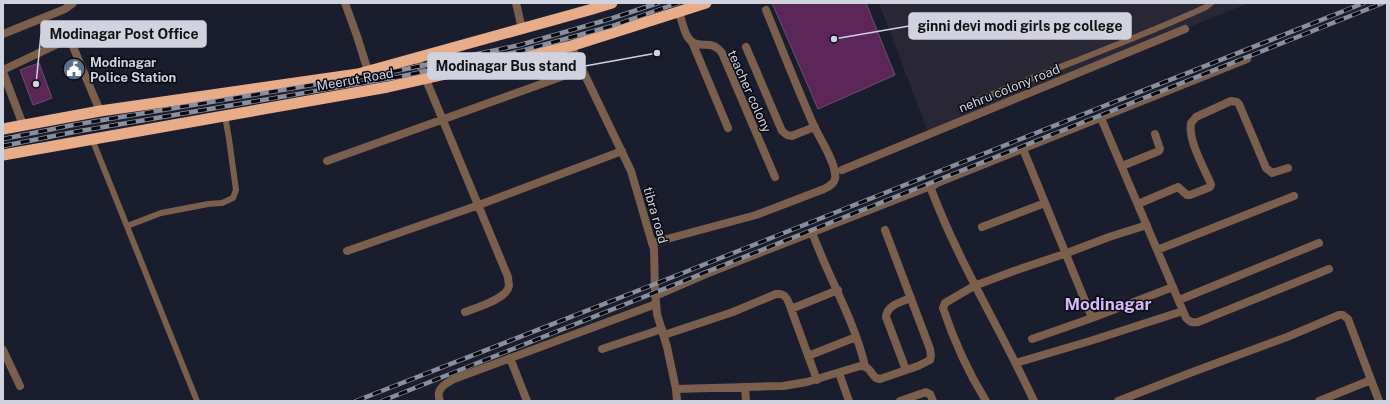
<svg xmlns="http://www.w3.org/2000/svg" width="1390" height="404" viewBox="0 0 1390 404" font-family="'Public Sans',sans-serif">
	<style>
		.education { fill: #292736 }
		.building { fill: #5c2658; stroke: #655363 }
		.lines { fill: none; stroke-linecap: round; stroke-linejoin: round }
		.service { stroke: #7b5e4c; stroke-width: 6 }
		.minor { stroke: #7b5e4c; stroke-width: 8 }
		.tertiary { stroke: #7b5e4c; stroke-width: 8 }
		.trunk { stroke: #e8ac88; stroke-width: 11 }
		.rail-casing { stroke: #8b8e9c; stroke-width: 4.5 }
		.rail { stroke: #07080f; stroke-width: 3; stroke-dasharray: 9; stroke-linecap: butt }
		.labels { text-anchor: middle; stroke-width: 3; stroke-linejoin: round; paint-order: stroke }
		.poi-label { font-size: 13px; font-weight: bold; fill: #d0d3df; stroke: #07080f; text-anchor: start }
		.street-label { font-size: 13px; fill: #d0d3df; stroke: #07080f }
		.district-label { font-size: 17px; font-weight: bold; fill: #d7b9fe; stroke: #07080f }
		.leader { fill: none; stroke: #d0d3df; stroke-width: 1.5 }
		.callout-dot { fill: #d0d3df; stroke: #07080f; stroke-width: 1.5 }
		.callout { fill: #d0d3df; stroke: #d0d3df; stroke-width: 1.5 }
		.callout-label { font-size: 14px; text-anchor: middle; font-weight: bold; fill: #111 }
	</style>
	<rect width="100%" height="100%" fill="#1a1d2e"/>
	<path class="education" d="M879,3H1249L928,132Z"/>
	<path class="building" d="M772,3H866L895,75L818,109Z
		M39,63L52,98L33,105L20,70Z"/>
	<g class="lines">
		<path class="service" d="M974,102C1051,69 1130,42 1206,7L1211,3
			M92,139L197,401
			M127,226L161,213L208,204L222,203L233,198L236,190L229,139L225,116"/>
		<path class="minor" d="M345,3L357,36L368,71
			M516,3L522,29
			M679,12C682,20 684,35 691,41C701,50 711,38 722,53L775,177
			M3,34L65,9L73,3
			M692,42L728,128
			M746,47L782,131L787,135L792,136L799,133L815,127
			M417,58L508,277C508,279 509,284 509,286C507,299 475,308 465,312
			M3,70L62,42L68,41L72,44L100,111
			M3,72L23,125
			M1101,118L1186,318C1190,322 1192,323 1198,322L1329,269
			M1023,149L1092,318
			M327,161L583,69
			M1122,166L1159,151L1160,149L1155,134
			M842,170L1185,29
			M930,188L937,183L1247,59
			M1138,204L1178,187L1187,195H1190L1210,187L1211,185L1210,182C1203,166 1188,140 1191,123L1196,117L1231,101L1237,102L1239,104L1266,168L1272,173L1288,168
			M982,227L1045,203
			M812,232C828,277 854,319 865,366
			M652,243L756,215L824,189C830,186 837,182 835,174C834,160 820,139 814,126C797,88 782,49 766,10
			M1157,250L1294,196
			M347,251L479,205L622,151
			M655,296L706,274L928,187L931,189C959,263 1001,330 1034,401
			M1179,300L1319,243
			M791,309L838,290
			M664,335L733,312L776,294C785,293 787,298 790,306L817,380
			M1032,339L1092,318L1173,287
			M602,349L662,329
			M3,350L20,386
			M808,356L856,337
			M510,358L527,401
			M1016,363L1090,341L1183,311
			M906,370L886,317C887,305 901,302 911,298
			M839,373L849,401
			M745,387L746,401
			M676,389L783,386L807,382L860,366C870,366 870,373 876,378L880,379L918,366L930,360L931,356L930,349L885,230
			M440,401C435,389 445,384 454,379L656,304
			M900,401L926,392L930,394L933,401
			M986,401C968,372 954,341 943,308L945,303L974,286L1014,271L1067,253L1109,237L1147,225
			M1118,401L1190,373L1287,337L1339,315H1343L1348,319L1379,401
			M1319,401L1371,380"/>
		<path class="tertiary" d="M571,46L631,171L652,243L654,249L655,292L657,314L667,347L676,389L677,401"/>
		<path class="trunk" d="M3,129L100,111L358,74L589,10L612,3
			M3,155L388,87L571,46L706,3"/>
		<g class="rail-casing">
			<path id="rail" d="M3,139L73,125L396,71L520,45L610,19L658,3
				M3,146L74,132L398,77L521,51L612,26L678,3
				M356,401L655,284L1364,3
				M382,401L1383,3"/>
		</g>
		<use href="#rail" class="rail"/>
	</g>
	<defs>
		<g id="civic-disc" transform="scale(1.15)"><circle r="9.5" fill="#5c6f8a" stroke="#07080f"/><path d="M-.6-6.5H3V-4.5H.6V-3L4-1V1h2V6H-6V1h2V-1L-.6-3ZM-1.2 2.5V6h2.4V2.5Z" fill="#fff"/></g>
	</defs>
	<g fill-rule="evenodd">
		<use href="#civic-disc" x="74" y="69"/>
	</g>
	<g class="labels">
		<g class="poi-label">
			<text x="90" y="67">Modinagar<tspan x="90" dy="15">Police Station</tspan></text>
		</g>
		<g class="street-label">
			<text transform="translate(355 79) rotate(-10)" y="5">Meerut Road</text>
			<text transform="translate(1009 88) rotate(-22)" y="5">nehru colony road</text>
			<text transform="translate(750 91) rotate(66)" y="5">teacher colony</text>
			<text transform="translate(656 215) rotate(74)" y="5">tibra road</text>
		</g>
		<g class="district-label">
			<text x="1108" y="310">Modinagar</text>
		</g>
	</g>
	<path class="leader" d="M834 39L909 26M36 84L41 34M657 53L585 66"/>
	<g class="callout-dot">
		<circle cx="834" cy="39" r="4"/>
		<circle cx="36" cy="84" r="4"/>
		<circle cx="657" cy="53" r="4"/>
	</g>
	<g class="callout">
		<rect x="909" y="13" width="222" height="26" rx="4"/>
		<rect x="41" y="21" width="165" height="26" rx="4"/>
		<rect x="428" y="53" width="157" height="26" rx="4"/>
	</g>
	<g class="callout-label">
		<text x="1020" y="31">ginni devi modi girls pg college</text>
		<text x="124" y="39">Modinagar Post Office</text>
		<text x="506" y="71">Modinagar Bus stand</text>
	</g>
	<rect width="1390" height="404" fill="none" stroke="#d0d3df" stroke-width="8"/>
</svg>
